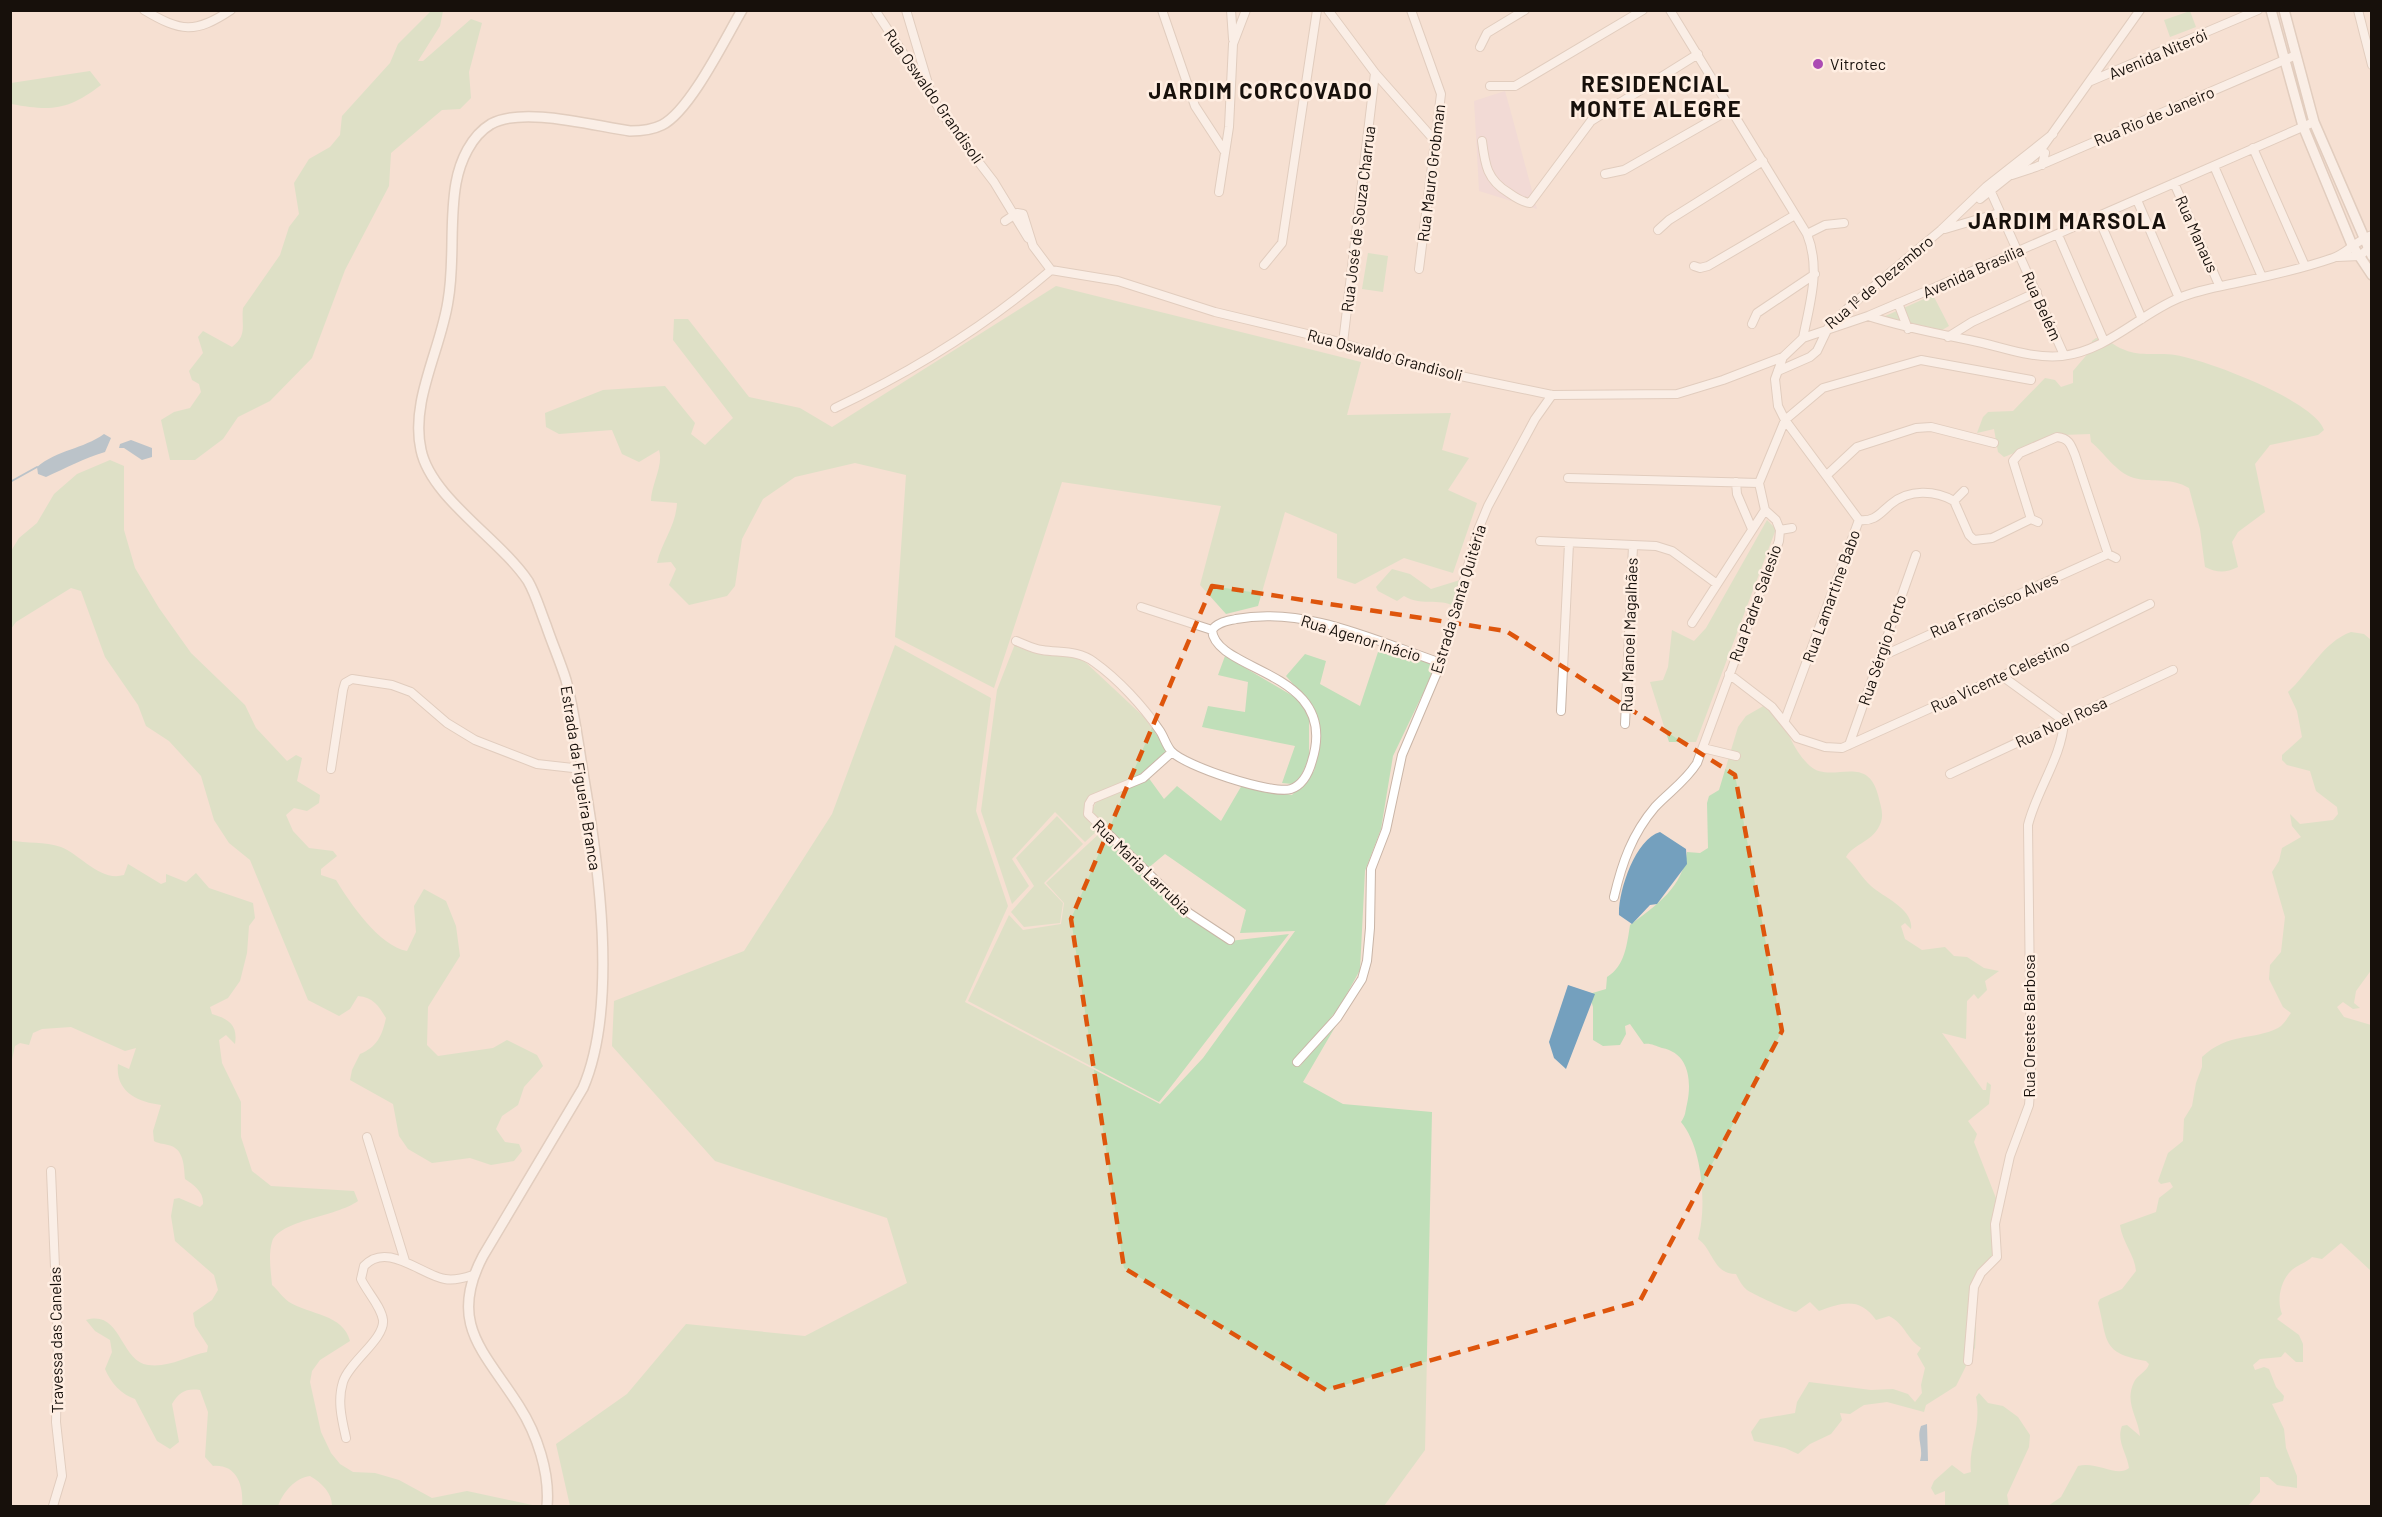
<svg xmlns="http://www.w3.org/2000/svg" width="2382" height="1517" viewBox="0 0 2382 1517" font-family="Barlow,sans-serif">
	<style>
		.education { fill: #edd3d9 }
		.green { fill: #c0dfb9 }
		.water { fill: #74a0be }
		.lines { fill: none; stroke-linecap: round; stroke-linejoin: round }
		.stream { stroke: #74a0be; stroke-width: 2 }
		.minor-casing { stroke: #c9b5a7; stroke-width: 10 }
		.major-casing { stroke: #c9b5a7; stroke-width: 12 }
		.minor { stroke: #fff; stroke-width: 8 }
		.major { stroke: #fff; stroke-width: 9 }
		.marked { fill: none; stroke: #de550c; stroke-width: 4.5; stroke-dasharray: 12 8; stroke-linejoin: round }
		.poi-dot { fill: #ac4bb3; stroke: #ffeee2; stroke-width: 2 }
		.labels { text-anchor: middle; stroke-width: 5; stroke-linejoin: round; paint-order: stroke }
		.street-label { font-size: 16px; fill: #17100b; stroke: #ffeee2 }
		.poi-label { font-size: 16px; fill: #17100b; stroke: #ffeee2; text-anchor: start }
		.district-label { font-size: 22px; font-weight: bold; letter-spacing: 1.5px; fill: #17100b; stroke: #ffeee2 }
	</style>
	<rect width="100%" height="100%" fill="#f5e0d2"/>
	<path class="education" d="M1505,91L1509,105L1537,209L1479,191L1474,101Z"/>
	<path class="green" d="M431,11H443L440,26L418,61H423L471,19L482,23L469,72L471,98L460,109L442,110L391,153L389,186L345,270L312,358L270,401L238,417L223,439L195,460H170L161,420L174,412L190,408L201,392L199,384L192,380L189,371L203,353L198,337L203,331L232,347C248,335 241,325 243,308L280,255L289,227L299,214L294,183L309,159L330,147L340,135L342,116L390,63L398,44Z
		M2190,11L2196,27L2170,37L2164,20Z
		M90,71L101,85C67,111 51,111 11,104V83Z
		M1368,253L1388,256L1383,292L1362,289Z
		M1056,286L1361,362L1347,415L1451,413L1442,450L1469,458L1448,490L1477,503L1453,573L1404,558L1355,584L1337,578V534L1285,512L1258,606L1226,614L1200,585L1221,506L1062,482L994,688L895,637L906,475L855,463L795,477L763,499L742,539L735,586L727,596L689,605L669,585L676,569L671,562L657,563C662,541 676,526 677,503L651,501C651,485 664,465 659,450L639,462L622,454L612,430L559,434L546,427L545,413L603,390L665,386L695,423L691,434L705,445L733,418L673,340L674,319H688L749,397L800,408L832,427Z
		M1933,295L1949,326L1942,330L1883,317Z
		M2096,338C2114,341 2111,345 2125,350C2140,357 2160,352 2175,355C2207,360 2315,401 2324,430L2318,435L2270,445L2255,464L2265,512L2238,532L2232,542L2238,567C2225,573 2218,573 2205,567L2200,529L2189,488C2171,477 2153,483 2134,478C2115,472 2105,453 2091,442L2090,434L2062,435L2053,444L2032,446L2004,457L1998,452L1994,429L1977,433L1983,417L1988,412L2013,411L2045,378L2055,380L2061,387L2073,383V371L2090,351L2092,341Z
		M110,460L124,466V530L135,568L159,608L191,653L245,705L256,728L287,761L296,755L302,758L297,781L320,795L319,803L307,811L294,808L286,815L293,831L309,848L333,851L337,856L321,869V875L336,880C350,903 379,946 407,951L416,932L414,906L424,889L446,901L456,926L460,956L428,1007L427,1045L438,1056L493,1048L507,1040L537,1055L543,1066L524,1087L518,1105L502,1116L496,1129L505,1142L519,1144L522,1151L514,1161L491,1165L470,1158L432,1163L408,1149L399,1136L393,1104L350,1080L352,1070L360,1054C377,1047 382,1036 386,1018C379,1006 373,997 358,996L350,1009L339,1016L308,1000L250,860L229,843L214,820L201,776L169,741L146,726L138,705L105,657L81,591L71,588L16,622L11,629V551L19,538L37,523L54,494L77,474Z
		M1767,520L1776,529L1696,742H1669L1650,682L1663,680L1668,667L1672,630L1694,641L1706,628Z
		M1392,569L1410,574L1431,589L1460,580L1455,608C1446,597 1421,607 1404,596L1397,601L1378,591L1376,587Z
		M2351,632L2364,634L2371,640L2372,969L2356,991L2354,1003L2360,1008L2353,1009L2343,1002L2337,1007L2344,1017L2371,1025V1271L2341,1243L2322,1259L2312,1257C2307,1262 2302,1263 2296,1267C2281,1276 2276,1299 2282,1314L2277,1319L2299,1335L2303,1344V1362H2296L2285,1352L2281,1357L2260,1359L2253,1365L2255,1370L2264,1367L2269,1369L2276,1387L2284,1396L2283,1401L2272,1404L2284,1429L2286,1448L2297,1476V1488L2277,1485L2268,1477H2260V1492L2248,1506H2048L2061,1497L2078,1466C2097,1461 2117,1478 2129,1468C2127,1453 2116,1441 2122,1426L2127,1425L2140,1436C2138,1416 2124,1403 2134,1382C2138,1374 2147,1372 2149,1364L2146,1361C2101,1353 2108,1341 2098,1303L2100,1299L2122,1289L2136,1271C2135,1255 2122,1242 2120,1225L2156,1212L2159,1198L2173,1187L2170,1182L2161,1184L2158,1181L2168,1153L2183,1141L2184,1119L2192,1106L2196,1083L2202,1067V1057C2229,1032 2252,1041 2278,1028C2284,1025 2287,1018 2291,1013L2283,1007L2269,979L2270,965L2281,952L2285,917L2272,872L2279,861L2282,848L2301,837L2292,826L2290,814L2300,824L2333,820L2338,814L2337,807L2316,791L2310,771L2287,765L2282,760V755L2302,737L2297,711L2288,692C2309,673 2323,642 2351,632Z
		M1015,644L1082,659L1144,717L1168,751C1156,762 1144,773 1129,781C1110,792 1098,785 1084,806L1086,818L1097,831L1085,842L1055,812L1012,859L1029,886L1012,904L981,811L997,690Z
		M895,645L991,698L976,811L1008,906L965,1002L1160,1104L1203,1058L1295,931L1240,933L1246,910L1165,854L1147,869L1091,813L1097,800L1148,777L1164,799L1177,786L1221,821L1242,785L1292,795L1314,771L1321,740L1314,708L1286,676L1305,654L1326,661L1320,684L1360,706L1380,646L1437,664L1393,756L1381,829L1365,871L1360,970L1339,1008L1294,1061V1065L1300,1066L1345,1010L1303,1082L1343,1104L1432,1112L1425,1450L1384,1506H570L556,1444L627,1394L686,1324L805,1336L907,1283L887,1218L715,1161L612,1046L614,1001L744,951L832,814Z
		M1225,656L1298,699L1309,716V758L1300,778L1292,784L1282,783L1295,746L1202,727L1208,706L1245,712L1248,682L1218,675Z
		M1765,705L1777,706C1786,727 1792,750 1810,766C1831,785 1867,752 1878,795C1880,804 1884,813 1881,822C1874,842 1854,843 1846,857C1855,865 1862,878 1871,886C1883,897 1914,909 1911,929L1905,923L1901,926L1905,939L1922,950L1945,947L1954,956L1967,957L1984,968L1999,971L1985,981L1987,990L1978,999L1974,994L1967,1001L1966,1039L1942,1033L1983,1090H1986L1987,1082L1991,1085L1989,1104L1968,1121L1977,1134L1974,1142L2001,1211L1997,1258L1978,1284L1977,1306L1971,1312L1976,1328L1975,1348L1956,1386L1926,1405L1924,1412L1887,1402L1864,1405L1850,1414L1840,1413L1842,1420L1831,1434L1810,1444L1798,1454L1785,1448L1754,1441L1751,1432L1760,1419L1795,1413L1797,1402L1809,1382L1871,1390L1893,1389L1908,1394L1915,1402L1922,1393L1921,1385L1925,1368L1917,1354L1921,1348C1906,1338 1905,1324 1889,1316L1876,1320C1860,1297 1843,1302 1819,1311L1810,1302L1796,1312C1791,1312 1753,1294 1747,1290C1742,1286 1739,1280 1736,1274C1713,1274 1713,1249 1698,1239C1707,1207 1703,1148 1681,1122C1686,1115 1685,1112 1687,1104C1692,1081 1689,1053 1662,1048C1655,1046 1651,1043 1644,1044L1630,1024L1625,1026L1626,1034L1620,1045L1603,1046L1593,1040V1007L1589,994L1606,989L1607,977C1625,966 1627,944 1630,925C1657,905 1683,887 1687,852L1700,853L1708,848L1707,803L1709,796L1719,790L1738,727L1746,716Z
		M1057,816L1083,844L1044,883L1063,903L1060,923L1024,927L1011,912L1034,886L1016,858Z
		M1101,832L1190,916L1230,941L1289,934L1159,1102L968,1001L1009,915L1023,930L1061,924L1064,903L1046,883Z
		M10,840C27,844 44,841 61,847C81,855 100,882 124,875L128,864L161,884L166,882V874L186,882L196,873L209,888L253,903L255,918L249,926L247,953L240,981L228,998L210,1007L212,1014C229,1019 238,1025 235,1044L226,1035L219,1040L222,1063L241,1102V1137L252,1171L271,1186L354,1191L358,1201C336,1217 279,1220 272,1242C268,1255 271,1272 272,1285C278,1290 283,1298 289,1302C310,1315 343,1314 350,1341L320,1360L312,1371L310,1382L321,1432L331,1453L340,1464L353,1472L375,1473L399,1480L432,1498L467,1491L537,1506H332C332,1493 322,1483 310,1476C295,1478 283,1492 278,1506H242C244,1486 237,1464 213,1466L205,1457L208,1412L200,1390C186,1388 179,1392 172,1404L179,1442L170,1449L157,1441L135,1399C122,1395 110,1382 105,1369L112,1352L110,1340L95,1331L86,1320C121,1309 120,1361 148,1365C169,1368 187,1356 207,1352L208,1346L195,1326L193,1313L212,1300L218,1290L214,1275L175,1241L171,1216L174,1199L179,1198L200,1207L203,1204C204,1192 194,1185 185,1179C184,1166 184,1148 168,1145C162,1143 159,1144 154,1141L153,1131L161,1105C138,1102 115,1092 118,1064L129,1069L136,1048L125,1051L71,1027L42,1029L33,1033L29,1045L20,1043L15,1046L11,1064Z
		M1979,1393L1988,1403L2003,1406L2018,1417L2030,1435L2029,1447L2007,1495L2009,1506H1945V1491L1935,1495L1931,1488L1934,1481L1952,1465L1964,1474L1971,1472C1968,1446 1982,1427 1976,1397Z"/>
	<path class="water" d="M104,434L111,438L105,452C84,458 66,468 46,477L38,474L37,467C57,450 83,449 104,434Z
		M131,440L152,448V457L142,460L124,448H119L120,444Z
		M1660,832L1686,849L1687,864L1657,904L1650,905L1632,924L1619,915C1618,892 1635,839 1660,832Z
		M1568,985L1595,994L1566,1069L1554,1058L1549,1042Z
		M1927,1424L1928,1461H1920C1924,1448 1916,1439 1921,1426Z"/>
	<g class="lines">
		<path class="stream" d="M10,482L37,467"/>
		<g class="minor-casing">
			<path id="minor" d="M144,10C181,32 195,34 231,10
				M875,10L948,122L994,182L1028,238
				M906,10L929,87
				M1162,10L1195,106L1225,152
				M1231,10L1233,39
				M1328,10L1375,73L1436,142
				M1411,10L1441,94L1419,269
				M1670,10L1807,234C1821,269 1810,302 1803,338
				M2358,10L2372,65
				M1480,47L1487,33L1525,10
				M2091,81L2258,10
				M1490,86H1515L1643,10
				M1482,141C1485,165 1487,180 1509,193C1516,198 1522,202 1530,203L1591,121L1698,54
				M2253,148L2305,266
				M2042,165L2045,153
				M2214,166L2262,277
				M1605,174L1624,170L1731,109
				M2012,175L2036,167L2296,55
				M2174,183L2219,285
				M1993,188L1991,192L2064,355
				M1219,192L1229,127L1233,44L1246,10
				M1980,199L2040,151L2140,10
				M2137,200L2179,298
				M2098,217L2142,319
				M1005,221L1017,213L1023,214L1033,246L1051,270L1118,281L1215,312L1332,340L1427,369L1552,395L1677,394L1723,380L1783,357
				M1945,229L1999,213
				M1658,230L1669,220L1763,161
				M1807,234L1825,225L1844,223
				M2058,235L2104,341
				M2337,257L2360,256L2371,246
				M1264,265L1282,243L1317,10
				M1694,266L1700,268L1708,266L1795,215
				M1898,303L1908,329
				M1868,316C1902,327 1934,333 1969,340C2001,346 2029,359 2062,356C2107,351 2140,314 2179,298C2201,289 2223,286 2245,281C2274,275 2304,268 2333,258C2347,253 2357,240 2372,235
				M1752,324L1757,313L1815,274
				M1948,337L1972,322L2037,292
				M1343,343L1375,73
				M1778,371L1810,357L1817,351L1828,328L1848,308L1941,230L1986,187L2053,134
				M835,408C913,371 986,326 1051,270
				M1827,475L1857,447L1916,428L1931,427L1994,443
				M1568,478L1759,483
				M1736,482L1737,494L1752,529
				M1954,501L1964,491
				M1859,520L1785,420L1778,406L1775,379L1783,357L1803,338L1868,316L1922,293L2314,122
				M1859,520C1875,522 1880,513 1891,504C1909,489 1935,490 1954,501L1969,535L1974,540L1992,538L2031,519
				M2038,522L2031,519L2013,461L2020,453L2057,437C2069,438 2071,445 2075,455L2108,554L2116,558
				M1780,530L1792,528
				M1540,541L1656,546L1672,551L1717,584
				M1141,607L1212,630
				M1692,623L1765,510
				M1212,630C1217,622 1228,621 1236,619C1306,606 1376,641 1441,663
				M1016,641C1024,644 1033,649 1042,650C1060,653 1078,650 1094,662C1118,679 1143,706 1160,731C1164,737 1166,745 1171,751C1184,766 1272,795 1291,789C1303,785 1309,772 1312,761C1341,670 1215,673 1212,630
				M1880,657L2108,554
				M1729,674L1772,707L1797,738L1825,747L1842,748L2002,676L2150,604
				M2002,676L2064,721
				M1561,711L1569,543
				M1785,720L1859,520
				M1625,724L1633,546
				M1849,745L1916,555
				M1703,748L1736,756
				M1172,752L1143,778L1092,799L1089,804L1088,814L1189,913L1230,940
				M331,769L343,690L345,683L352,679L392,685L411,692L447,723L475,740L537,764L582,769
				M1950,774L2173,670
				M1614,897C1622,863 1632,834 1655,807C1669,792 1686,781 1697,763L1779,541L1780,530L1776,520L1765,510L1759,483L1785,420L1823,388L1921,360L2031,380
				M1297,1062L1337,1018L1362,979L1367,961L1370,928L1371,869L1386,830L1402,755L1441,663L1478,530L1488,506L1535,419L1552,395
				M367,1137L405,1261
				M51,1171L58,1340L56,1422L62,1476L53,1506
				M1968,1361L1974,1287L1981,1273L1997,1257L1995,1224L2010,1156L2029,1105L2031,1080L2028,825C2037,789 2062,757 2064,721
				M346,1438C342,1420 337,1401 343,1382C349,1362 385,1339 383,1320C381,1306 367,1292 361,1279L364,1266C387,1241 421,1275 445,1279C454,1281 464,1278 473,1275"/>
		</g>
		<g class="major-casing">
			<path id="major" d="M2271,10L2303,126L2352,245L2372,275
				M2284,10L2314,122L2372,256
				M547,1506C550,1473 537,1434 519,1406C485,1352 447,1324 483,1256L583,1088C619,1005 598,860 583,773C578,742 574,710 566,680C560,661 552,643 546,625C540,610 536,595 528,581C500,539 431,498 421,450C410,401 441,349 448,301C455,262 449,222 456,183C460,161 471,136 491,124C523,106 594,126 630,131C642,131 652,130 662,125C690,111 725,39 742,10"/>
		</g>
		<use href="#minor" class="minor"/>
		<use href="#major" class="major"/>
	</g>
	<path d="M0 0H2382V1517H0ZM1212,586L1506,631L1735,775L1782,1031L1640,1301L1326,1390L1124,1268L1071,919Z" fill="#f5e0d2" fill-opacity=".55" fill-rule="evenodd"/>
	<path class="marked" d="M1212,586L1506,631L1735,775L1782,1031L1640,1301L1326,1390L1124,1268L1071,919Z"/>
	<circle class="poi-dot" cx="1818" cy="64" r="6"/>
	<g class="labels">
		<g class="street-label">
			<text transform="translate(2158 54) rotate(-23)" y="6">Avenida Niterói</text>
			<text transform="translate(934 96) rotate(55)" y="6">Rua Oswaldo Grandisoli</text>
			<text transform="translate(2154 116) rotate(-23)" y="6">Rua Rio de Janeiro</text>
			<text transform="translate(1431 173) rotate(-83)" y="6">Rua Mauro Grobman</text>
			<text transform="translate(1358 219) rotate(-83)" y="6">Rua José de Souza Charrua</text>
			<text transform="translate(2197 234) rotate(66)" y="6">Rua Manaus</text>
			<text transform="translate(1973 271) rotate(-24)" y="6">Avenida Brasília</text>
			<text transform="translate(1879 282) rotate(-40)" y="6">Rua 1º de Dezembro</text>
			<text transform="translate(2042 306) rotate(66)" y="6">Rua Belém</text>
			<text transform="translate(1385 355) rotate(15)" y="6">Rua Oswaldo Grandisoli</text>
			<text transform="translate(1831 596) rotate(-70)" y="6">Rua Lamartine Babo</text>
			<text transform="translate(1458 599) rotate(-73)" y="6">Estrada Santa Quitéria</text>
			<text transform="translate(1755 603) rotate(-70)" y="6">Rua Padre Salesio</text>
			<text transform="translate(1994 605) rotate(-24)" y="6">Rua Francisco Alves</text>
			<text transform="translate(1629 635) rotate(-88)" y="6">Rua Manoel Magalhães</text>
			<text transform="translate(1361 638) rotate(17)" y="6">Rua Agenor Inácio</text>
			<text transform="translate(1882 650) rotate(-71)" y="6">Rua Sérgio Porto</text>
			<text transform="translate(2000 676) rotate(-25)" y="6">Rua Vicente Celestino</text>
			<text transform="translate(2061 722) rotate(-25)" y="6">Rua Noel Rosa</text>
			<text transform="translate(581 778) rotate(81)" y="6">Estrada da Figueira Branca</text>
			<text transform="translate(1142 867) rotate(44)" y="6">Rua Maria Larrubia</text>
			<text transform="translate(2029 1026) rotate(-90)" y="6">Rua Orestes Barbosa</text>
			<text transform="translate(56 1340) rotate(-91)" y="6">Travessa das Canelas</text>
		</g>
		<g class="poi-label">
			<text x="1830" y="70">Vitrotec</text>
		</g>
		<g class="district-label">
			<text x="1656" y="92">RESIDENCIAL<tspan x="1656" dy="25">MONTE ALEGRE</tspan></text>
			<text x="1261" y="99">JARDIM CORCOVADO</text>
			<text x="2068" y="229">JARDIM MARSOLA</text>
		</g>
	</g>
	<rect width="2382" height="1517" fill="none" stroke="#17100b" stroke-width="24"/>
</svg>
